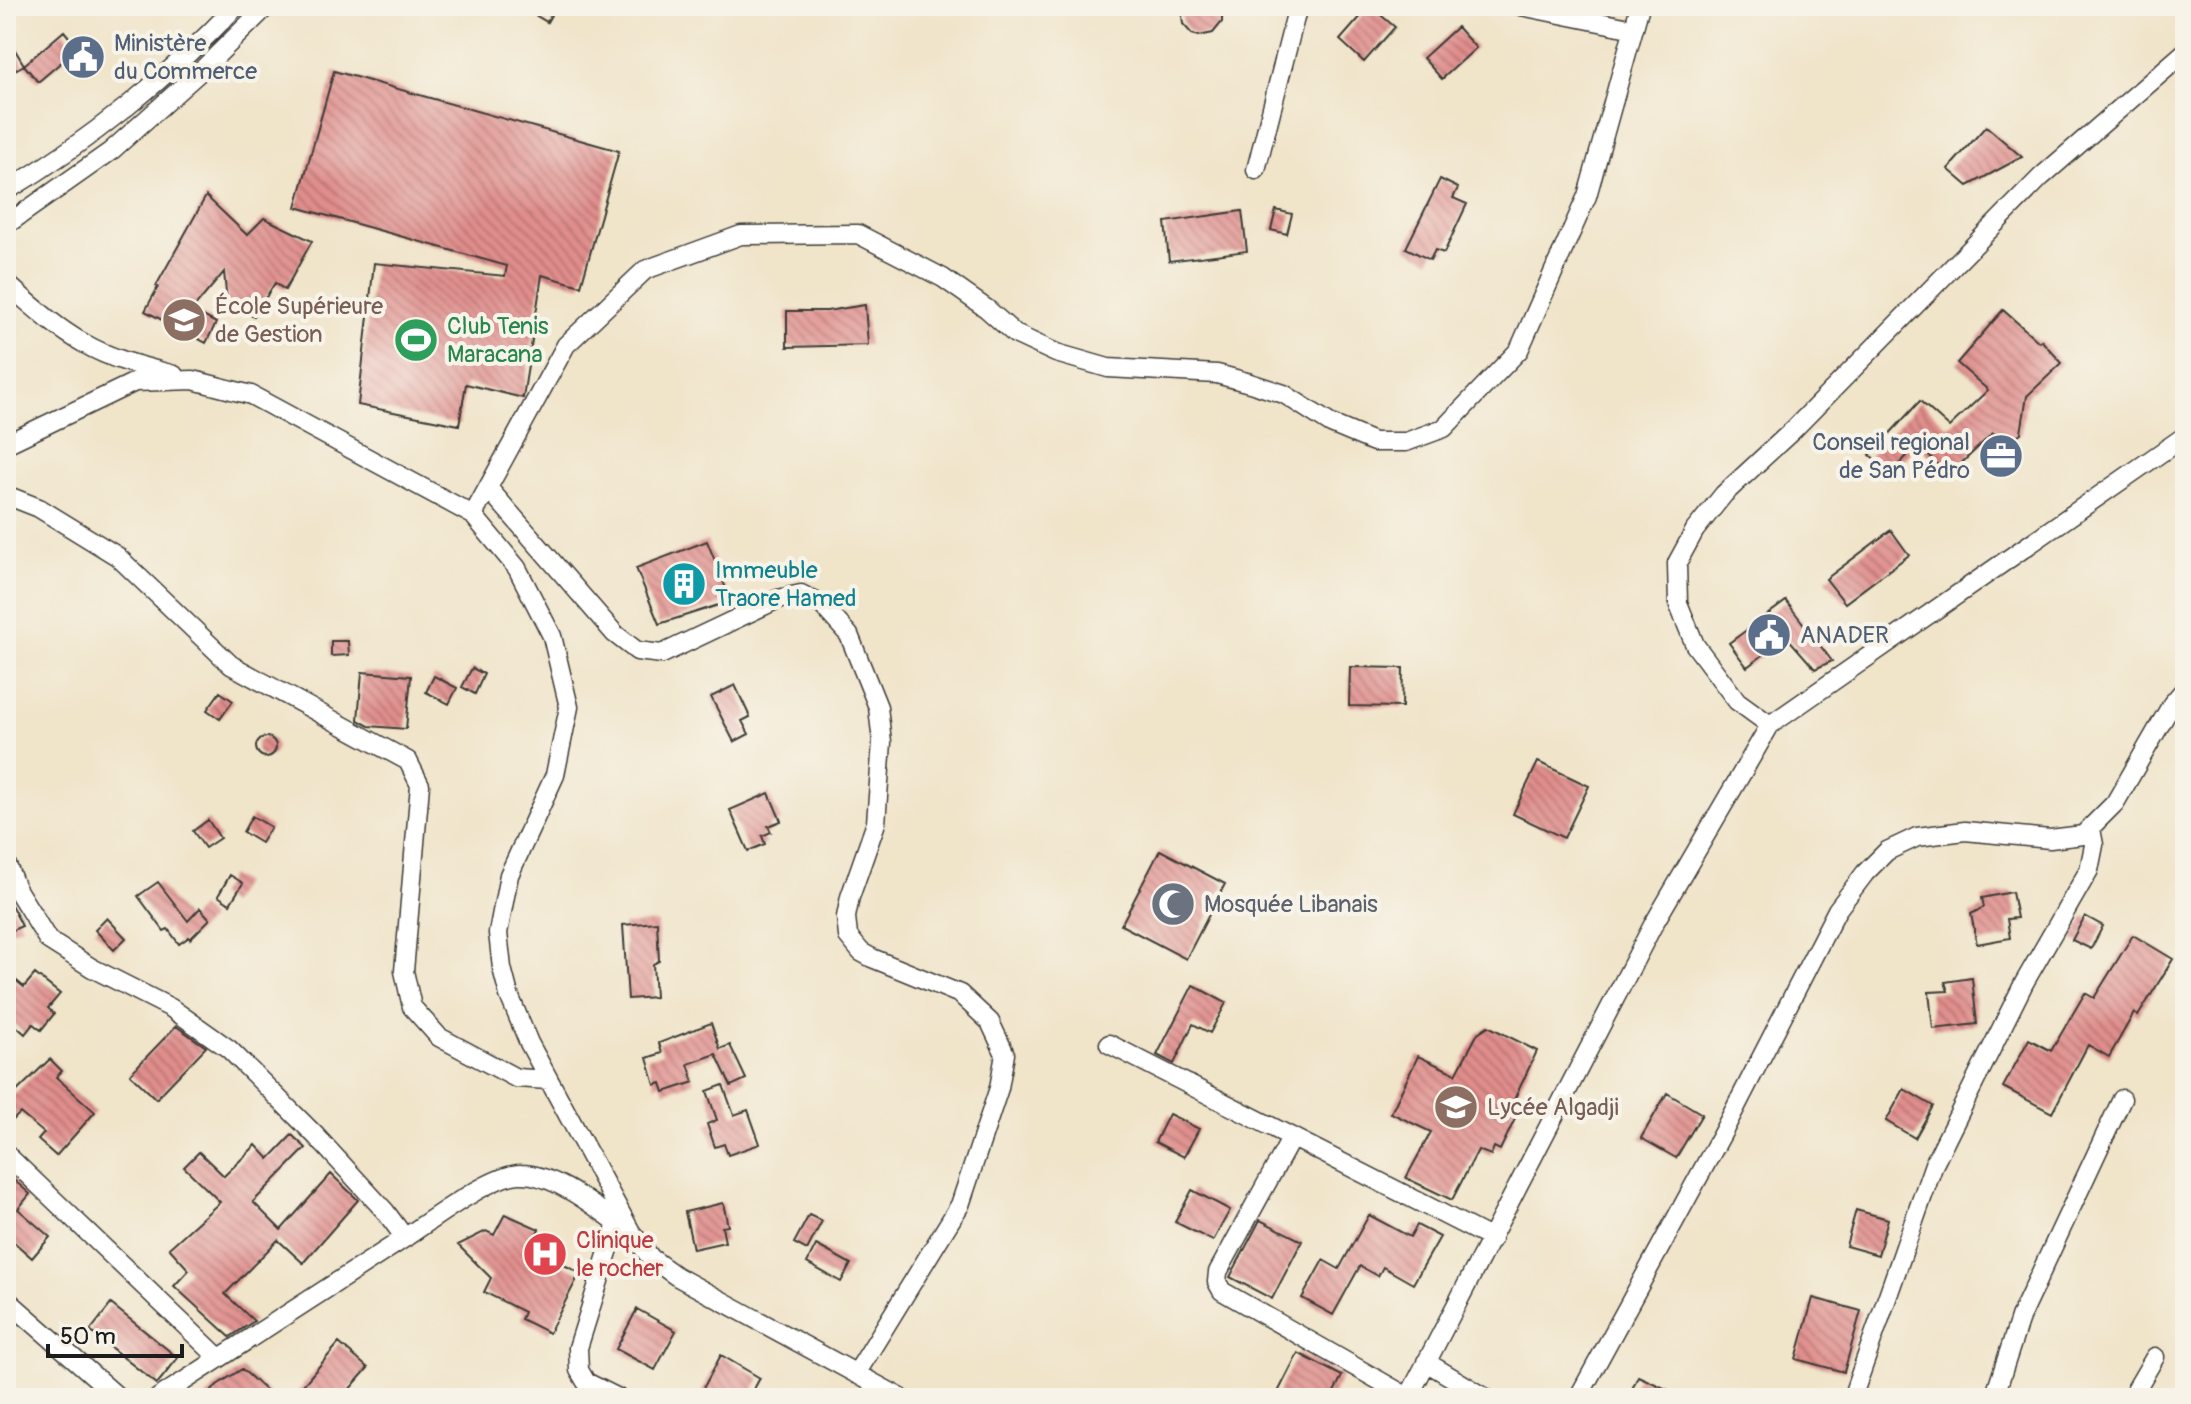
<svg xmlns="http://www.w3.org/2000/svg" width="2191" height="1404" viewBox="0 0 2191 1404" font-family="Pangolin,sans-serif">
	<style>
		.building { fill: url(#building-back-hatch) }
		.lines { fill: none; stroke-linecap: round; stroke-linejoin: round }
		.minor-casing { stroke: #3c3a36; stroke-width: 21 }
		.minor { stroke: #fff; stroke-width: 18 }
		.labels { text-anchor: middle; stroke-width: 8; stroke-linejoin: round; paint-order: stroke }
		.service-label { font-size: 24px; fill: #4e5e75; stroke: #f7f3e8; text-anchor: start }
		.education-label { font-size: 24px; fill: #785e54; stroke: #f7f3e8; text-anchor: start }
		.leisure-label { font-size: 24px; fill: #27864d; stroke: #f7f3e8; text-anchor: start }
		.culture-label { font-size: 24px; fill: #0d838f; stroke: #f7f3e8; text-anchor: start }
		.worship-label { font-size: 24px; fill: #5b616d; stroke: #f7f3e8; text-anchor: start }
		.health-label { font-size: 24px; fill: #be3a42; stroke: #f7f3e8; text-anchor: start }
	</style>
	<defs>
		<pattern id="building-back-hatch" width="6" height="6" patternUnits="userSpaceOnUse" patternTransform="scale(2)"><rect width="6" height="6" fill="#e08e8c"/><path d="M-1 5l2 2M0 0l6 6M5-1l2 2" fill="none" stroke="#b57372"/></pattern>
	</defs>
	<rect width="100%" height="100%" fill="#f7f3e8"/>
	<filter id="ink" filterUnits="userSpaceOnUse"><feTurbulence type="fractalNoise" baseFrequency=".0125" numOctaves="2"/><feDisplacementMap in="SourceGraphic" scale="16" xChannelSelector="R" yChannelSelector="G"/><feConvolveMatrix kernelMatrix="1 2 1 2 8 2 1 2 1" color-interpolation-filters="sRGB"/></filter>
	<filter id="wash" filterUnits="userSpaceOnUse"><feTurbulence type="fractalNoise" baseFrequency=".006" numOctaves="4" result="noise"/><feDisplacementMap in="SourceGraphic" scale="32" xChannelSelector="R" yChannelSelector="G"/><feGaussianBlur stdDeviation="1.8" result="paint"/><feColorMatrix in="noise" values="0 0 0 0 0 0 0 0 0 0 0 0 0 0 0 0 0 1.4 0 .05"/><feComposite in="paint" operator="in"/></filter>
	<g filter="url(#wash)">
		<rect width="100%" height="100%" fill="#f0e4c9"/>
		<g id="blocks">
			<path class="building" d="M520,6H556L547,22Z
				M1181,6H1222V22L1213,33L1199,36L1192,34L1183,24Z
				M1370,6L1395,27L1364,62L1340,40Z
				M1457,27L1476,48L1442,79L1423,58Z
				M64,31L78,48L38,82L24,65Z
				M6,35L24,65L6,75Z
				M334,71L619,151L581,286L542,275L523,398L466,384L459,425L358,405L374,263L505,276L507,266L296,207Z
				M1986,126L2022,157L1968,186L1948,169Z
				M1440,179L1458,188L1453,198L1467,204L1444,253L1435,250L1430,260L1406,248Z
				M206,196L247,235L264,218L312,241L285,290L275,283L254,316L227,303L224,272L192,310L216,323L206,343L145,311L158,287L156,286Z
				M1276,210L1292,214L1287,234L1271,230Z
				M1242,211L1247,251L1169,261L1165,222Z
				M865,305L868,345L787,347V311H827Z
				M2003,310L2039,342L2041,340L2062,363L2027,396L2021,433L2009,441L1993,433L1948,476L1918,444L1891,473L1870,455L1920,401L1949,427L1988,390L1957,363Z
				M1891,530L1909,555L1845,603L1826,579Z
				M707,541L731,601L659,624L636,568Z
				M1786,601L1832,661L1815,669L1787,637L1747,667L1729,643Z
				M331,641H348L349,655L331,656Z
				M1350,667L1403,668L1402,707L1349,706Z
				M472,668L484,674L475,694L462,687Z
				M362,672L411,676L406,729L369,726L358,720Z
				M434,676L457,688L449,704L426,692Z
				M735,685L750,717L742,721L749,734L734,742L711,697Z
				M220,692L233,701L220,719L207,710Z
				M256 747a10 10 0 1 1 20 0a10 10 0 1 1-20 0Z
				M1538,762L1589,786L1564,838L1513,814Z
				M769,793L781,821L768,826L771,832L762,836L765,844L748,851L730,810Z
				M252,816L271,827L261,843L243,832Z
				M208,820L220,838L205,848L193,831Z
				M1160,850L1225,884L1186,959L1121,925Z
				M230,875L243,883L230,904L218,896Z
				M158,882L188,921L200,908L210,919L190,939L189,937L179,944L168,929L164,931L138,896Z
				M2012,892L2017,918L2007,919L2010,938L1977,944L1971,914L1984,907L1982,898Z
				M6,895L22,926L6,933Z
				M2085,916L2103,926L2091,949L2072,940Z
				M107,918L126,938L114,950L95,930Z
				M657,922L659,961L653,964L655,997L628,999L623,925Z
				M2133,935L2173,959L2138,1016L2134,1013L2109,1057L2088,1045L2052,1113L2003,1087L2029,1039L2051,1051L2085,993L2094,998Z
				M35,974L60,994L48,1008L54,1014L41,1030L33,1024L25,1034L6,1017V987L13,978L24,987Z
				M1972,978L1977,1024L1933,1029L1929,992L1948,991L1945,982Z
				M1193,985L1226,1003L1210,1033L1193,1024L1174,1064L1157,1055Z
				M711,1023L720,1049L730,1045L746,1079L731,1086L716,1054L688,1064L694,1082L664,1092L661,1083L655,1085L647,1058L662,1053L659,1043Z
				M176,1026L206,1047L156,1099L130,1074Z
				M1488,1026L1537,1051L1512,1104L1516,1106L1511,1114L1516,1117L1500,1150L1494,1147L1491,1155L1478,1150L1452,1200L1406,1178L1431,1132L1391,1113L1418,1056L1456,1074L1478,1033Z
				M50,1059L62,1071L56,1077L95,1112L56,1156L38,1140L44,1133L20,1113L6,1127V1102Z
				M723,1085L734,1115L748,1110L760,1144L728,1155L724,1144L715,1147L707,1124L717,1120L707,1091Z
				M1904,1089L1933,1106L1915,1138L1886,1121Z
				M1667,1093L1702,1114L1676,1158L1641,1138Z
				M1169,1114L1199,1129L1184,1157L1155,1142Z
				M292,1135L306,1148L253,1202L281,1230L331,1174L358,1200L303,1263L278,1240L225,1294L254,1321L230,1337L174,1286L189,1270L169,1248L220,1202L184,1167L199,1152L224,1176L256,1145L269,1159Z
				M6,1173L30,1194L18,1209L50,1237L32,1258L6,1235Z
				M1192,1190L1230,1210L1213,1241L1175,1222Z
				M723,1203L728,1226L722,1227L725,1242L693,1249L685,1212Z
				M1856,1210L1888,1219L1878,1255L1846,1246Z
				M505,1214L539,1229L530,1248L580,1273L549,1333L521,1319L524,1312L484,1292L491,1278L458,1245L486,1231L494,1235Z
				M809,1215L822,1221L807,1250L794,1243Z
				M1369,1215L1410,1237L1417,1225L1440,1237L1413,1284L1383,1267L1378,1276L1360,1266L1333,1315L1302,1298L1323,1260L1339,1269Z
				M1260,1220L1302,1241L1272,1299L1230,1277Z
				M816,1245L851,1264L841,1282L807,1263Z
				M1813,1298L1861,1311L1844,1372L1796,1359Z
				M111,1304L178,1358L157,1384L90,1331Z
				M637,1309L676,1331L655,1370L616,1349Z
				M339,1343L368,1368L342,1398H292Z
				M1298,1353L1342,1376L1331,1398H1275Z
				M721,1355L760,1378L749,1398H698Z
				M242,1369L274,1398H206L217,1385Z
				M1638,1376L1686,1398H1628Z"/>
		</g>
	</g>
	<g filter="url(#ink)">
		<use href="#blocks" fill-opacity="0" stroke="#3c3a36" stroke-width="2"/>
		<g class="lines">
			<g class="minor-casing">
				<path id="minor" d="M1521,6L1634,29
					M1256,170L1298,6
					M6,191C88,142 170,76 236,6
					M6,225L111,151L205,67L267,6
					M6,283C31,305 56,328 85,344C113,360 144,367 174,375
					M6,444L135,382L193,380L251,395L473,515L517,568L552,636L569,707L555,775L509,875L498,933L502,968L509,995L529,1043L631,1232L651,1258L676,1276L901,1398
					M489,489L615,634L637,651L662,654L778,599L801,594L822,605L849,635L878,707L882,742L876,823L850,897L846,917L848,936L861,952L872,958L960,994L990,1022L1005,1054L999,1088L960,1205L856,1374
					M6,495L39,508L117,556L231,665L408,761L420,785L404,971L412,1007L439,1037L516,1078L549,1080
					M473,515L566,345L645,270L741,235L858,234L943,278L987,309L1015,334L1056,353L1108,368L1217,374L1250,383L1284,394L1331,424L1374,442H1406L1444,428L1519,350L1587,196L1640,6
					M1770,725L1737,701L1695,645L1678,603L1677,563L1695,530L1724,494L1793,430L2041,177L2185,52
					M6,863L16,888L48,940L92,968L171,1008L229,1049L316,1136L385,1211L405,1238
					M1109,1044L1492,1239
					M1292,1137L1218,1272L1217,1282L1222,1291L1408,1397
					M6,1154L219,1358
					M617,1223L578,1348L579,1370L586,1382L618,1398
					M6,1299L119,1398
					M1426,1362L1486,1398
					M158,1398C236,1347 315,1296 394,1245C422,1227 492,1173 521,1174C557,1174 600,1211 628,1230
					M1408,1398L1653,925L1770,725L2185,436
					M1578,1398L1722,1134L1837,910L1865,873L1887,851L1917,837L1965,831L2050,839L2083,835L2115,803L2172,704L2185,689
					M1852,1398L1934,1164L2024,983L2089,870L2094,845L2091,829
					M1994,1398L2021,1315L2122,1099
					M2131,1398L2155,1357"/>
			</g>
			<use href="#minor" class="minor"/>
		</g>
	</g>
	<defs>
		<g id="civic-disc" transform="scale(2.3)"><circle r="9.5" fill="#5c6f8a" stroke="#f7f3e8"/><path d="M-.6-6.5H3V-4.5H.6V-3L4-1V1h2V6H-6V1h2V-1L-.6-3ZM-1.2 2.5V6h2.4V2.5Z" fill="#fff"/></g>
		<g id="university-disc" transform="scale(2.3)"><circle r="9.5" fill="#8d6e63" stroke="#f7f3e8"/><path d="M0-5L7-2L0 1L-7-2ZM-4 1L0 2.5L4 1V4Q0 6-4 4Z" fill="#fff"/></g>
		<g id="stadium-disc" transform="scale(2.3)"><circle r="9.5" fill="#2e9e5b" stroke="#f7f3e8"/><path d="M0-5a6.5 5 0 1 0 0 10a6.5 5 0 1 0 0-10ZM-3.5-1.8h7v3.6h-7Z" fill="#fff"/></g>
		<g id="office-disc" transform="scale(2.3)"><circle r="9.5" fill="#5c6f8a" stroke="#f7f3e8"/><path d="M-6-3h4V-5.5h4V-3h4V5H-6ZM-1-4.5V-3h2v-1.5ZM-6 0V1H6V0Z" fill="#fff"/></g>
		<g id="building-disc" transform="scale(2.3)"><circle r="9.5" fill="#0f9aa8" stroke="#f7f3e8"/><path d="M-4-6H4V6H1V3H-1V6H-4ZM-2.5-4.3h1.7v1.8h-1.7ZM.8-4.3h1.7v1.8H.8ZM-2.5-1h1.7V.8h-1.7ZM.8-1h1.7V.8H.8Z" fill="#fff"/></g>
		<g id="mosque-disc" transform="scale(2.3)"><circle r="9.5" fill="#6b7280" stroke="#f7f3e8"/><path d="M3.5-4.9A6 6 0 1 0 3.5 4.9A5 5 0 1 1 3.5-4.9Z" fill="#fff"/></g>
		<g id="school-disc" transform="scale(2.3)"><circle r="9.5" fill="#8d6e63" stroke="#f7f3e8"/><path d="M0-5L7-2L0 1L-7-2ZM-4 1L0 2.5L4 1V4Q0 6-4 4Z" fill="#fff"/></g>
		<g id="hospital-disc" transform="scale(2.3)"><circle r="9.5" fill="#e0444e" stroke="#f7f3e8"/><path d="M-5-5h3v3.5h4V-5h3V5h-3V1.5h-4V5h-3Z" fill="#fff"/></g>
	</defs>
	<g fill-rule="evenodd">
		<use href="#civic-disc" x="83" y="57"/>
		<use href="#university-disc" x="184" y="320"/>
		<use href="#stadium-disc" x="416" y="340"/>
		<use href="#office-disc" x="2001" y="456"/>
		<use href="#building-disc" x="684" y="584"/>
		<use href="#civic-disc" x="1769" y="635"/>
		<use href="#mosque-disc" x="1173" y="904"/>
		<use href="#school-disc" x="1456" y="1107"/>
		<use href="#hospital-disc" x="545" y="1254"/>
	</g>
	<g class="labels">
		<g class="service-label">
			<text x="114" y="51">Ministère<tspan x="114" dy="28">du Commerce</tspan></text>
			<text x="1970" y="450" text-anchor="end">Conseil regional<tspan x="1970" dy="28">de San Pédro</tspan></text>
			<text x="1800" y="643">ANADER</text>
		</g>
		<g class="education-label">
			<text x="215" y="314">École Supérieure<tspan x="215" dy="28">de Gestion</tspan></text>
			<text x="1487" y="1115">Lycée Algadji</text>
		</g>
		<g class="leisure-label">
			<text x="447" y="334">Club Tenis<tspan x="447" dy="28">Maracana</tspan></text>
		</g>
		<g class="culture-label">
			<text x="715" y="578">Immeuble<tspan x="715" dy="28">Traore Hamed</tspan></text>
		</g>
		<g class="worship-label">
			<text x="1204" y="912">Mosquée Libanais</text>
		</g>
		<g class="health-label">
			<text x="576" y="1248">Clinique<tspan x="576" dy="28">le rocher</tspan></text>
		</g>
	</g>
	<rect width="2191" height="1404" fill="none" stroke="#f7f3e8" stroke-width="32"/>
	<path d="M48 1344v12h134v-12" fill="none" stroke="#1c1c1c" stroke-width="4"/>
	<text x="60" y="1344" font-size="24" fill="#1c1c1c" stroke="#f7f3e8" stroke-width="6" paint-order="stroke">50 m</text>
</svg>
